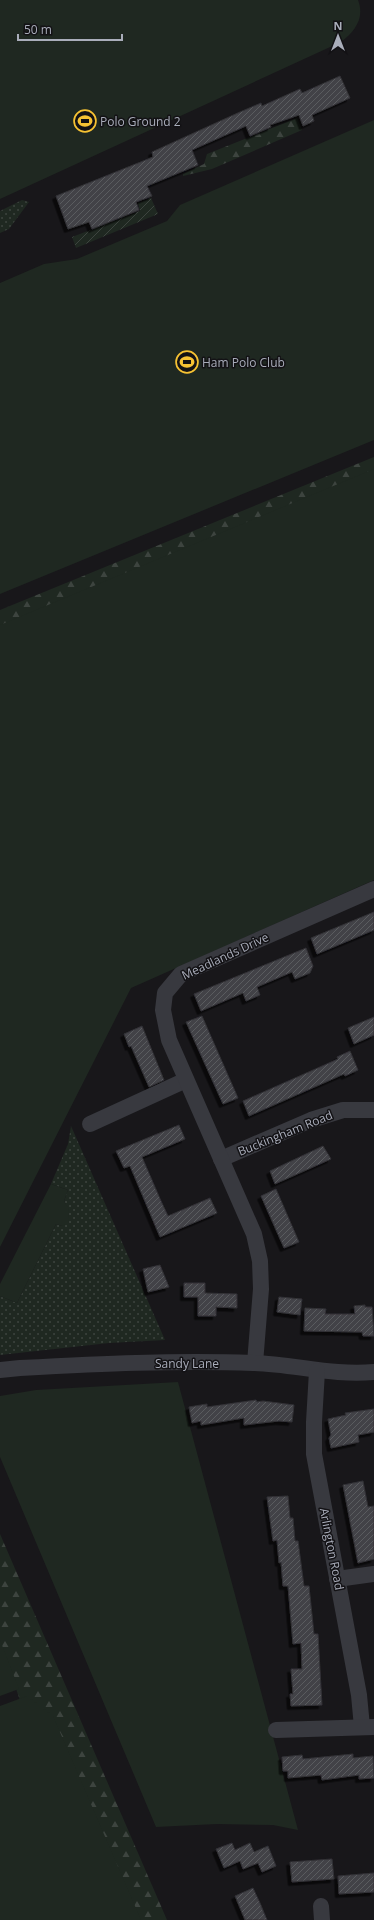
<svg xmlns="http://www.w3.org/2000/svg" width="374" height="1920" font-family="'Open Sans',sans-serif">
<defs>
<pattern id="grass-dots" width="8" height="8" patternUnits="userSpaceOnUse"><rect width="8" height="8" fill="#1f2821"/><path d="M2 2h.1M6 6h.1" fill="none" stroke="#3d443f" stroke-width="1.8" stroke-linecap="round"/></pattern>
<pattern id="forest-firs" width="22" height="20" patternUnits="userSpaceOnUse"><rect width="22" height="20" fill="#1f2821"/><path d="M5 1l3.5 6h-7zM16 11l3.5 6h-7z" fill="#3d443f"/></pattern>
<pattern id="garden-furrows" width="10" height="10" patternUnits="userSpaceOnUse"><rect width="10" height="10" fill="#1f2821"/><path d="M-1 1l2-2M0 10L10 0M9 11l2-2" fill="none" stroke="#3d443f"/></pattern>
<pattern id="building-hatch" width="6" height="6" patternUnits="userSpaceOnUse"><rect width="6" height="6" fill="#424247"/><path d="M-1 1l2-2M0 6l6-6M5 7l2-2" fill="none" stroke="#5a5b5f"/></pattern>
<filter id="shadow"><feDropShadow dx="-3.5" dy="3.5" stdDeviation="0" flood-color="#0009"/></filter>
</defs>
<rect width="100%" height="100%" fill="#18171a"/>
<g fill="url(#grass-dots)">
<polygon points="22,200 29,202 9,229 0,233 0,211"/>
<polygon points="71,1126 165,1340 109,1343 0,1355 0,1296 17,1303 56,1224 62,1226 67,1207 64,1201 68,1190 51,1184 68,1144"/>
</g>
<g fill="url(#forest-firs)">
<polygon points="297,118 302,130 212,169 183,176 183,174 204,164 207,154"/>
<polygon points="374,457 374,481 0,637 0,610"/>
<polygon points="0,1534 167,1920 137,1920 31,1739 18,1694 0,1650"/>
</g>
<g fill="#1f2821">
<path d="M 0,0 L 358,0 C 365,18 355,31 341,42 L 0,199 Z"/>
<polygon points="374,120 374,440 0,594 0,283 44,264 77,259 167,221 180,205"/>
<polygon points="374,469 374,880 131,988 0,1247 0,625"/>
<polygon points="51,1184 68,1190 64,1201 69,1209 68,1223 62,1226 56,1224 17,1303 0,1296 0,1284"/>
<polygon points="178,1382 298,1830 273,1825 217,1824 156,1827 0,1457 0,1396 36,1390"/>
<polygon points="0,1640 19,1689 0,1696"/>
<polygon points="27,1696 53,1716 141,1920 0,1920 0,1706"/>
</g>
<polygon fill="url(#garden-furrows)" points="151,198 158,214 76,248 72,237 140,211 138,203"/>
<g fill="url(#building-hatch)" stroke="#323136" filter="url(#shadow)">
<polygon points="340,76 350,98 312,115 314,121 303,126 299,115 270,125 271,127 250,136 246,126 192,150 198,165 147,186 152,196 136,202 139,210 92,229 89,222 68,229 56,196 153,157 152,152 240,112 261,103 262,106 300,89 302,93"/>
<polygon points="374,912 374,930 317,954 311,938"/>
<polygon points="306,948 313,966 310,973 295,979 292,972 257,987 260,995 246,1001 243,993 201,1011 194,994"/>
<polygon points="202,1016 238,1098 223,1104 186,1022"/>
<polygon points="374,1017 374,1035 354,1044 348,1028"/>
<polygon points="142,1026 164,1080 149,1087 131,1046 129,1047 124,1034"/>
<polygon points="350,1051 358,1070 345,1076 344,1074 249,1116 243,1101 338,1059 337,1057"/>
<polygon points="179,1125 185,1139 142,1157 161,1201 168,1216 210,1198 217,1213 160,1237 130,1166 124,1168 116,1151"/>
<polygon points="323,1146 331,1159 275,1184 270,1171"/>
<polygon points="276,1189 299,1242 284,1248 261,1196"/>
<polygon points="160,1265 169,1287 148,1292 143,1269"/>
<polygon points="184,1283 205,1283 205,1293 237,1294 237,1308 216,1307 216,1316 198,1316 198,1297 184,1297"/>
<polygon points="279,1297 302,1299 300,1315 277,1312"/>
<polygon points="365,1305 365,1307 372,1307 374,1336 363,1336 362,1332 356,1332 304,1331 305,1308 326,1309 325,1314 355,1314 354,1306"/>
<polygon points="256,1400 257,1402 263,1401 294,1405 292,1422 279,1421 244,1425 244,1418 201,1425 201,1421 192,1423 189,1407 207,1404 207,1407"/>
<polygon points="374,1409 374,1432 358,1435 359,1442 331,1448 329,1438 331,1435 328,1419 346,1415 345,1413"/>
<polygon points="363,1481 368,1507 374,1506 374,1559 358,1563 343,1485"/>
<polygon points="288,1496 290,1518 293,1518 295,1541 298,1541 304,1586 309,1586 314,1634 318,1634 322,1705 291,1706 290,1694 293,1694 291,1669 302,1669 301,1643 293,1644 288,1586 283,1586 281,1562 279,1563 277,1540 273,1541 267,1497"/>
<polygon points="353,1754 353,1758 373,1756 374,1778 359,1779 359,1775 322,1780 321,1775 288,1778 288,1771 283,1771 282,1757 302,1755 303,1759"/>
<polygon points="232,1843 235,1850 250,1843 254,1852 268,1846 276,1866 262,1872 258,1863 243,1869 240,1861 224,1868 216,1849"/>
<polygon points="332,1859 334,1879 292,1882 290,1862"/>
<polygon points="374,1873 374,1892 339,1894 338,1876"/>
<polygon points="253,1888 260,1903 267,1920 245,1920 235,1896"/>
</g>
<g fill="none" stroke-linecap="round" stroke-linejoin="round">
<g stroke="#38393f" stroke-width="16">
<polyline points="90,1124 186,1080"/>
<polyline points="221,1159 311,1120 343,1110 374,1110"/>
<polyline points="255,1363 261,1289 260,1261 254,1234 169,1040 163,1010 165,993 181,974 374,889"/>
<path d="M 0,1370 L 20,1368 C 97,1364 175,1360 253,1363 C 294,1364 333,1376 374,1372"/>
<polyline points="317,1371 314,1422 314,1454 359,1695 362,1727"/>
<polyline points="337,1579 374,1574"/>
<polyline points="276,1730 374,1727"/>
<polyline points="321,1906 322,1920"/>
</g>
</g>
<defs>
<g id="stadium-ring" transform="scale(1.15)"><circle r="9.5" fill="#131215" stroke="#f6c233" stroke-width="1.5"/><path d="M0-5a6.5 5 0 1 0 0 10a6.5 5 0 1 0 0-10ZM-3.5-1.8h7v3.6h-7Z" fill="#f6c233"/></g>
</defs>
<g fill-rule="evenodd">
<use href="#stadium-ring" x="85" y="121"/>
<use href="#stadium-ring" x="187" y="362"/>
</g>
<g text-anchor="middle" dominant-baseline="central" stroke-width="3" stroke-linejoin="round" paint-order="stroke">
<g font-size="12" fill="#a9adba" stroke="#131215" text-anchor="start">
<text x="100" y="121">Polo Ground 2</text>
<text x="202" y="362">Ham Polo Club</text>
</g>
<g font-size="12" fill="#a9adba" stroke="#131215">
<text transform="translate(225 956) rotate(-25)">Meadlands Drive</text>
<text transform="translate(285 1133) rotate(-22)">Buckingham Road</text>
<text x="187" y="1363">Sandy Lane</text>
<text transform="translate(332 1549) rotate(79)">Arlington Road</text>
</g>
</g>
<g transform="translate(338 36)" stroke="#131215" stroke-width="3" paint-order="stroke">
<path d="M0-3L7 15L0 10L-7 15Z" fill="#a9adba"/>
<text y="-6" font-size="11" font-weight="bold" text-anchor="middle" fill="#a9adba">N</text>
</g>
<path d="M18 34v6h104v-6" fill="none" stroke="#a9adba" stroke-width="2"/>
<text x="24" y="34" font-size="12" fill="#a9adba" stroke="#131215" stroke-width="3" paint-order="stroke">50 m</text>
</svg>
